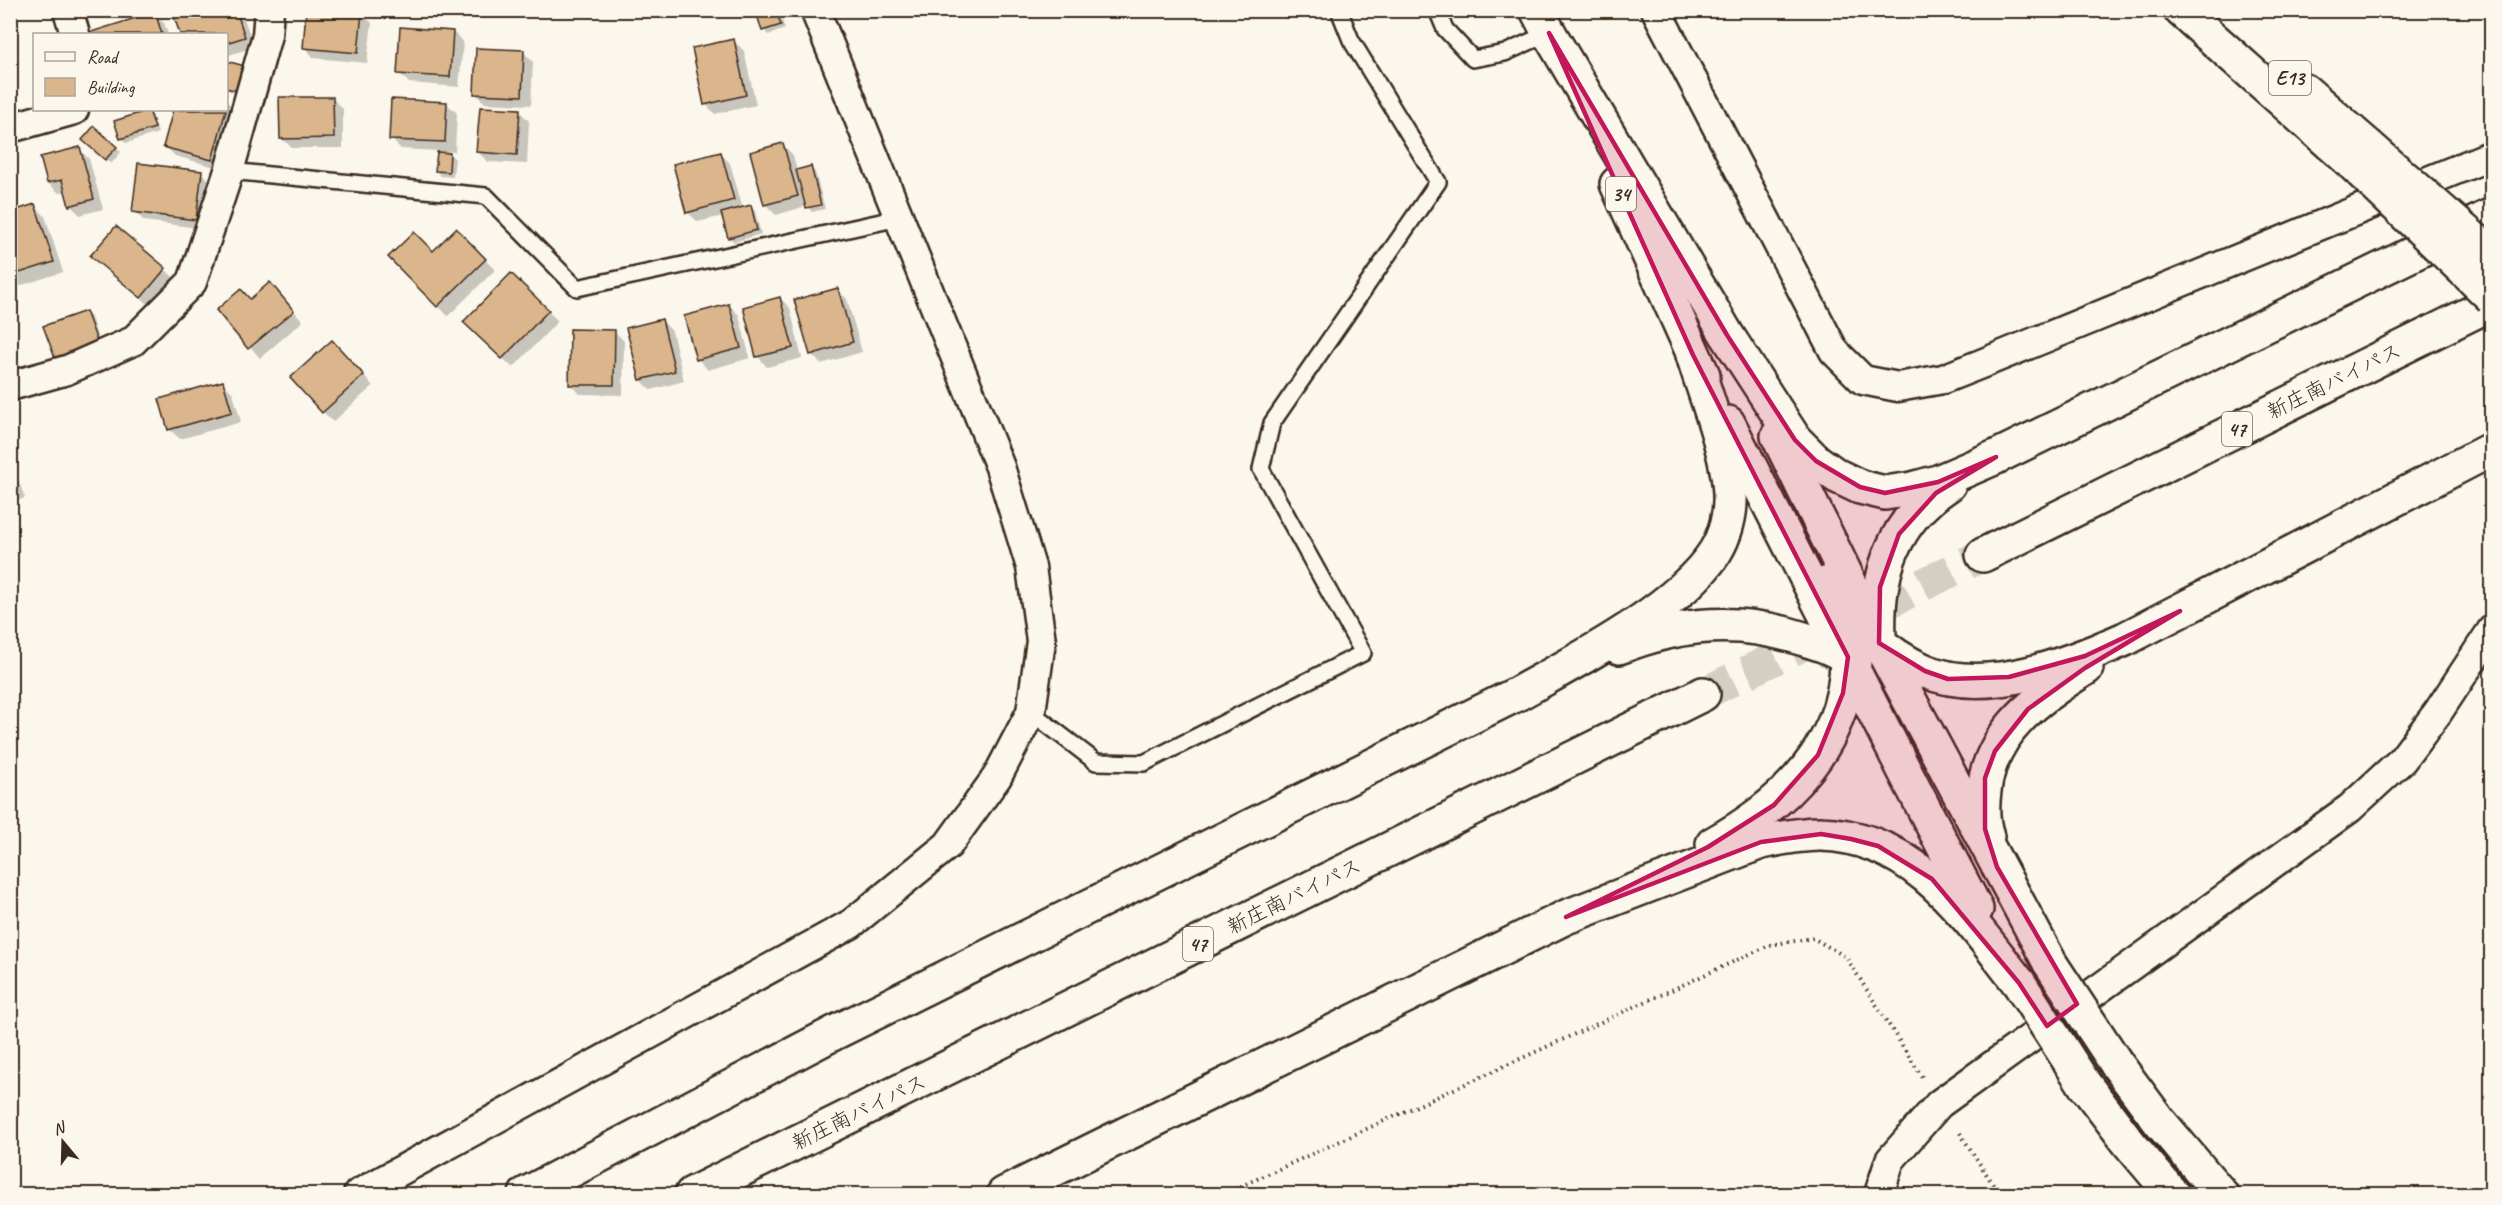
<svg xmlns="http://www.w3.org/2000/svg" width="2502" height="1205" font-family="Caveat,'Klee One',sans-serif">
<rect width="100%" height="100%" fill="#fbf7ec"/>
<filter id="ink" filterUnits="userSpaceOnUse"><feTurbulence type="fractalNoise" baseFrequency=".0167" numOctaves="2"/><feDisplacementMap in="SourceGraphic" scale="12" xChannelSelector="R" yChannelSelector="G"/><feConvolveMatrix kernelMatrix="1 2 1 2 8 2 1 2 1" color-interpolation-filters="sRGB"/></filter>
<g filter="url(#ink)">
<g fill="#0003">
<polygon points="10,10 15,10 19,26 10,28"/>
<polygon points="178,10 241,10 254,47 226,56 226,34 182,34 174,12"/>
<polygon points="308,10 361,13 372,23 367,63 314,58 304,47"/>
<polygon points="775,10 780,15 785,29 768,35 764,30"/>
<polygon points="154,13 164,23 168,34 93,34"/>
<polygon points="453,32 463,42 459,87 409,83 399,73"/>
<polygon points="734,41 744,51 756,105 715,114 705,104"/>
<polygon points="523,51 533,62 531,105 485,103 475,93"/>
<polygon points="226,62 243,95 226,90"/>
<polygon points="332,98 343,109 343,148 292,148 281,138"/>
<polygon points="226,101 238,111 222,169 175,156 165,146 175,110 226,110"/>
<polygon points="446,103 457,113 455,152 447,151 455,159 453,177 441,176 436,171 438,151 401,149 391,139"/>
<polygon points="148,111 153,116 158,133 126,143 121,138"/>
<polygon points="519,111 529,121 527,164 488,162 478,152"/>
<polygon points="95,129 121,152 111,164 89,144"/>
<polygon points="783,145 793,155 797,171 810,168 815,172 825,209 812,212 807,206 776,215 766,205 752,153"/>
<polygon points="79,149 89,159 103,209 80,215 70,205 66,191 59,193 48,183"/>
<polygon points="720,153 730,163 743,209 750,206 755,211 761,234 734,242 729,237 723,216 698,222 687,212"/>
<polygon points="202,173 212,183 206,229 144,221 134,211"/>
<polygon points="35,206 45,216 63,272 10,289 10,214"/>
<polygon points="456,230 495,270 448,316 390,257 433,253"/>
<polygon points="102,266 165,269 175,279 152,307"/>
<polygon points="511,275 558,321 513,368 465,322"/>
<polygon points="270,284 303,321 260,358 218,310 251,300"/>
<polygon points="837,289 847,299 862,352 821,364 811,354"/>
<polygon points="780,298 790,308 802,358 767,367 757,356"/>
<polygon points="729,305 739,315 750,358 708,370 698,359"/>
<polygon points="86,312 91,317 101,348 61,362 56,358"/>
<polygon points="662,321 672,331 684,381 651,390 641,380"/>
<polygon points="614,331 624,341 623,395 580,394 570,384"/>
<polygon points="10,351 17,370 10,372"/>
<polygon points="342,352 373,386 333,422 323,412"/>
<polygon points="223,383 233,393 241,422 180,439 169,429"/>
<polygon points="10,458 25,498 10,503"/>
</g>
<g fill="#dbb58c" stroke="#3b2a1e" stroke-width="1.5">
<polygon points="236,10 245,37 226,43 226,34 180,34 172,11"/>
<polygon points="306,10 362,12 358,53 303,48"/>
<polygon points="770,10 776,10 781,25 762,31 757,15"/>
<polygon points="155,12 162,34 91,34 91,32"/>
<polygon points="400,27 453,31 450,77 397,74"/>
<polygon points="734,39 746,95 704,105 692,48"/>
<polygon points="476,48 524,50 522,96 474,94"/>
<polygon points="226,61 245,66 238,91 226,88"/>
<polygon points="279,97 333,97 334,138 280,139"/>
<polygon points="391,99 447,102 445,142 389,140"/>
<polygon points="480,107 520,109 517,155 476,152"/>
<polygon points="149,110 155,128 120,139 114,121"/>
<polygon points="173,110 226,110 212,160 163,147"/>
<polygon points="94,126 117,147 105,160 82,140"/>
<polygon points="783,143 798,196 764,205 750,152"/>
<polygon points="80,147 94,199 69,206 62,180 47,183 40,157"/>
<polygon points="437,152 450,153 449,172 435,171"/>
<polygon points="721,152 734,200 686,213 673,164"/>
<polygon points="138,163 202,171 196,220 132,212"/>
<polygon points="811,166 821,205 806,208 796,170"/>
<polygon points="35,204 54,262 10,276 10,212"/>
<polygon points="751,205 757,230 728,238 721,213"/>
<polygon points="116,226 166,268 141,298 90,256"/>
<polygon points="456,228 486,259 437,307 388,257 414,232 433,251"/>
<polygon points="511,273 549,310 502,359 463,322"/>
<polygon points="270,282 294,311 248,349 216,310 241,289 250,299"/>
<polygon points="838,288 853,342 810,355 794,300"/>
<polygon points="780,297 793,348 756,357 743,307"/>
<polygon points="729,304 741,348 696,360 684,316"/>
<polygon points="86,311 98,344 55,358 43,326"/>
<polygon points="662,319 675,371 640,380 626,328"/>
<polygon points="570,329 615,330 614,385 569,385"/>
<polygon points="332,340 364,375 322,413 290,378"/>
<polygon points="223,381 232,412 168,430 159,399"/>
<polygon points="10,473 16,488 10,490"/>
</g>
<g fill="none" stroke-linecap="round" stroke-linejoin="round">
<polyline stroke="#d5cec3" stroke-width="33" stroke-dasharray="33 16" stroke-linecap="butt" points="1703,694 1983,555"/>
<g stroke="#3b2a1e" stroke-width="20">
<g id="lane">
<polyline points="1437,10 1445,29 1473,59 1505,53 1549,33"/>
<polyline points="229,171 486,196 577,288 899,218"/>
<polyline points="1031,712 1096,762 1144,763 1363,653 1261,469 1272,423 1438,182 1351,40 1339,10"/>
</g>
</g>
<g stroke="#3b2a1e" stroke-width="33">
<g id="street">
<polyline points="68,10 75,34"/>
<polyline points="1656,10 1834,351 1863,380 1898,387 1943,379 1981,364 2492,155"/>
<polyline points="10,128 74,110"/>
<polyline points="10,386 67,370 133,341 192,282 229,171 267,35 269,10"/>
<polyline points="358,1194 851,924 948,845 997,777 1031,712 1041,641 1031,567 1000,467 815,10"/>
<polyline points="1879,1194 1890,1160 1939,1104 2350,808 2402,760 2438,712 2492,630"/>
</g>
</g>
<g stroke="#3b2a1e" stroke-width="38">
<polyline id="primary" points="1537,10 1549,33"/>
</g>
<g stroke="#3b2a1e" stroke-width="38">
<g id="highway">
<polyline points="2181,10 2350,161"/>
<polyline points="1549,33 1727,335 1795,440 1816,461 1837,476 1860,487 1885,493 1912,489 1938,482 1996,457 2492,215"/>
<polyline points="2305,91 2367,145"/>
<polyline points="1617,184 1703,375"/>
<polyline points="1728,423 1905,772 1976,909"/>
<polyline points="1778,436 1879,643 2050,963"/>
<polyline points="1983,555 2492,303"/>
<path d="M 1825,584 C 1852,619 1883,654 1925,671 C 1987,697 2068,664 2125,639 L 2492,449"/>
<path d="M 1879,636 C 1876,572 1894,520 1949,484"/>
<path d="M 1619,647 C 1683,622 1739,618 1804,639 C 1821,644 1840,650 1854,663"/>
<path d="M 1987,836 C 1982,822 1982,806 1984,791 C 1990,731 2039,697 2086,668"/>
<path d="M 1713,844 C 1785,804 1849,744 1847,654"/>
<polyline points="2116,1063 2159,1121 2221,1194"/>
<polyline points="2085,1085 2129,1143 2172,1194"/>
<path d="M 526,1194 L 834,1033 L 1517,694 C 1576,661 1678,609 1715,552 C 1725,536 1731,514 1730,495 C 1729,456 1705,394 1693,355"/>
<polyline points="692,1194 1703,694"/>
<path d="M 1004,1194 L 1566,917 L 1761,842 C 1780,838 1800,834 1820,834 C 1915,836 1967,917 2019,983"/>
</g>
</g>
<g stroke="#3b2a1e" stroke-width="4" stroke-dasharray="1.5 4.5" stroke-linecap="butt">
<polyline points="1960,1133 1999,1194"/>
<polyline points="1224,1194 1770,945 1813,938 1846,957 1922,1077"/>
</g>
<use href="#lane" stroke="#fbf7ec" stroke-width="15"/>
<use href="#street" stroke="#fbf7ec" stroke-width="28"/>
<use href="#primary" stroke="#fbf7ec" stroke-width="33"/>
<use href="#highway" stroke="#fbf7ec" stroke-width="33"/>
<g stroke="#3b2a1e" stroke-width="38" stroke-linecap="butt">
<g id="highway-bridge">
<polyline points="2367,145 2492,255"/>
<polyline points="2350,161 2492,297"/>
<polyline points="2050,963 2116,1063"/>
<polyline points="2019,983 2085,1085"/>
</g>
</g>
<use href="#highway-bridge" stroke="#fbf7ec" stroke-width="33"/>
</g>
</g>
<path fill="#c2185b" fill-opacity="0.2" stroke="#c2185b" stroke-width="4.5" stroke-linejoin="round" d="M 1549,33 L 1727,335 L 1795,440 L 1816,461 L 1860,487 L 1885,493 L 1938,482 L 1996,457 L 1936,493 L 1899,534 L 1880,587 L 1879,643 L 1925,671 L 1948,679 L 2009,677 L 2085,656 L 2180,611 L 2085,668 L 2028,709 L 1995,751 L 1985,778 L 1985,829 L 1997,867 L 2077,1004 L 2047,1026 L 2019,983 L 1932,879 L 1878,846 L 1851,839 L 1821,834 L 1761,842 L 1566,917 L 1708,847 L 1774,805 L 1818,755 L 1843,693 L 1848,657 L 1693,355 Z"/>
<g text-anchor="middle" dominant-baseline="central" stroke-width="6" stroke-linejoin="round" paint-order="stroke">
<g fill="#fbf7ec" stroke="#75685c" stroke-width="1.5">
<rect x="2269" y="61" width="42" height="34" rx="4.5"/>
<rect x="1606" y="177" width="30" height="34" rx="4.5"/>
<rect x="2222" y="412" width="30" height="34" rx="4.5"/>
<rect x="1183" y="927" width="30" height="34" rx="4.5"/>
</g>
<g font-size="20" font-weight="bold" fill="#3b2a1e">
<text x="2290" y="78">E13</text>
<text x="1621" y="194">34</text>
<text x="2237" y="429">47</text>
<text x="1198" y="944">47</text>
</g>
<g font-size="21" fill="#3b2a1e" stroke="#fbf7ec">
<text transform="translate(2334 381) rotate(-26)">新庄南バイパス</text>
<text transform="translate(1294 896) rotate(-26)">新庄南バイパス</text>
<text transform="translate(859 1112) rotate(-26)">新庄南バイパス</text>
</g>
</g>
<rect width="2502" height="1205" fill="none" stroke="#fbf7ec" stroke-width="36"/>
<rect x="18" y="18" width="2466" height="1169" fill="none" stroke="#3b2a1e" stroke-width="2" filter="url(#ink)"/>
<rect x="33" y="33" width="195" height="78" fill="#fbf7ec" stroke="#aea59a" stroke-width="1.5"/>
<rect x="45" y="52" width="30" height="9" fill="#fbf7ec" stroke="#aea59a" stroke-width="1.5"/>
<text x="87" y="63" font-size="18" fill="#3b2a1e">Road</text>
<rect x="45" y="78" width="30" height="18" fill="#dbb58c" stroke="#aea59a" stroke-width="1.5"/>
<text x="87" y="93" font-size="18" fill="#3b2a1e">Building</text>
<g transform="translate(63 1142) rotate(341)" stroke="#fbf7ec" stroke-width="4.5" paint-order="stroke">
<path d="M0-4.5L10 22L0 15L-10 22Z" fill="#3b2a1e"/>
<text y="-9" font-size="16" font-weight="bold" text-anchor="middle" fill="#3b2a1e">N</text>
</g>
</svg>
